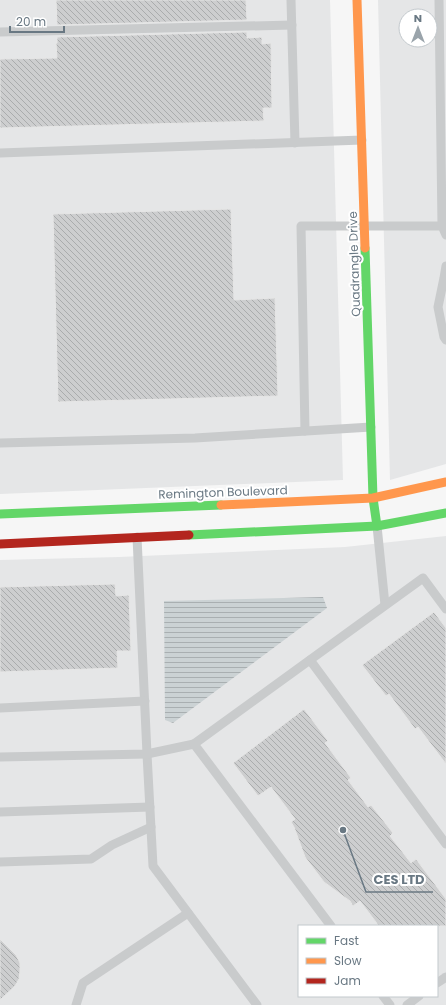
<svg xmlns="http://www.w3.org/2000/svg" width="446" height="1005" font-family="Poppins,sans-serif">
<defs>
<pattern id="water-rules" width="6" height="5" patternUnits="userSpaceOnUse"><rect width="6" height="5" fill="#cbd2d4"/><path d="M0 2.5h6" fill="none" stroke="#a9afb1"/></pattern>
<pattern id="building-back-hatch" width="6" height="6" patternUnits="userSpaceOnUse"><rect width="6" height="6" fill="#cdcecf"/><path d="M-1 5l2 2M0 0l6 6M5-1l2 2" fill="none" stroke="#aaacad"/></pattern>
</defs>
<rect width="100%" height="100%" fill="#f6f6f6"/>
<g fill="#e5e6e7" fill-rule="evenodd">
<polygon points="0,0 330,0 343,480 0,494"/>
<path d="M 378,0 L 446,0 L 446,464 L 390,480 ZM 406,16 L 430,16 L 430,40 L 406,40 Z"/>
<path d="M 446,536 L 446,1005 L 0,1005 L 0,560 L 119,557 L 345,547 ZM 299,926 L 437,926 L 437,996 L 299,996 Z"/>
</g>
<polygon fill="url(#water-rules)" points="323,597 327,608 173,723 165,720 164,601"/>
<g fill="url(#building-back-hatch)" stroke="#e6e6e6">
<polygon points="56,0 246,0 247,20 57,25"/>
<polygon points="247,32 247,38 262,37 262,44 271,43 272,108 263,108 264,121 0,128 0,59 57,58 56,43 57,43 57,37"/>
<polygon points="231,209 234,300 275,298 278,396 58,402 53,214"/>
<polygon points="115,584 116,596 129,595 131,651 117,651 118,668 0,672 0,587"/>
<polygon points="434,612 446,628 446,764 418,727 415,729 389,694 386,696 362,665"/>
<polygon points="304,709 328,741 325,743 351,778 348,780 368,807 371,805 393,833 390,836 411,863 416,859 446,899 446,926 379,926 360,901 353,906 350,901 324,882 305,857 294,827 291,822 295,819 271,787 258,796 233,763"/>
<polygon points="0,939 16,955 20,963 20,971 19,979 15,986 0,1000"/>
</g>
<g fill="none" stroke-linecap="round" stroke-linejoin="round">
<g stroke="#c9cbcc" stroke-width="9">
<polyline points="291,0 295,143"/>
<polyline points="439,0 442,226 446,225"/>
<polyline points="0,32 292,25"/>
<polyline points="0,153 362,140"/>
<polyline points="446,266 444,278 438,307 444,337 446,340"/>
<polyline points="305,431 301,226 442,226 446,235"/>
<polyline points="0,443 195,438 371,427"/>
<polyline points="377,526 385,605"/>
<polyline points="137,537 147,754 153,866 257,1005"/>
<polyline points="310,660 446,844"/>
<polyline points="0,708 145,701"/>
<polyline points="0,757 147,754 194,744"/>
<polyline points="0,812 150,807"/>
<polyline points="0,862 91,859 112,845 151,827"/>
<polyline points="331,926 194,744 423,578 446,609"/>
<polyline points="437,983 446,977"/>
<polyline points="383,996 390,1005"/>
<polyline points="76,1005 83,983 188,913"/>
<polyline points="407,1005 419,996"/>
</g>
<g stroke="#63d668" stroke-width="9">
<polyline points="365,248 373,498 377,526"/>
<polyline points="0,514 221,505"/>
<polyline points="189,535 377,526 446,513"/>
</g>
<g stroke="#ff974d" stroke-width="9">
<polyline points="357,0 365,248"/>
<polyline points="221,505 373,498 446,482"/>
</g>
<polyline stroke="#b3261e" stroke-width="9" points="0,544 189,535"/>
</g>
<g text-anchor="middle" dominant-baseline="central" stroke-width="4" stroke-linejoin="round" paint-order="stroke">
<g font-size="12" fill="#697883" stroke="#fff">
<text transform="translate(354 264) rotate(-92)">Quadrangle Drive</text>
<text transform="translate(223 492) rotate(-2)">Remington Boulevard</text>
</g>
</g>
<path fill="none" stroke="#697883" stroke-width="1.5" d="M343 830L366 892H433"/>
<circle fill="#697883" stroke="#fff" stroke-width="1.5" cx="343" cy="830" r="4"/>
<g font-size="13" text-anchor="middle" font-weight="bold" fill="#697883" stroke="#fff" stroke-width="4" stroke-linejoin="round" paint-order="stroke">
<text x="399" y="884">CES LTD</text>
</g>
<rect x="298" y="925" width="140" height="72" fill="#ffffff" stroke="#c3c9cd"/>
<rect x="306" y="938" width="20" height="6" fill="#63d668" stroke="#c3c9cd"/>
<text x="334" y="945" font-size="12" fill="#697883">Fast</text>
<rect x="306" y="958" width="20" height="6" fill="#ff974d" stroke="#c3c9cd"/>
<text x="334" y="965" font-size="12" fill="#697883">Slow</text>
<rect x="306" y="978" width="20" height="6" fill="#b3261e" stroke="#c3c9cd"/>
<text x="334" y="985" font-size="12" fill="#697883">Jam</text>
<g transform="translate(418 28)"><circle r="19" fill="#ffffff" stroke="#c3c9cd"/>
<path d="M0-3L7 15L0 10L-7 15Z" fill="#9aa4ab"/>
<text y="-6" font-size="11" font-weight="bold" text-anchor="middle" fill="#697883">N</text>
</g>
<path d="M10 26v6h54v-6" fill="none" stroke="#697883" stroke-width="2"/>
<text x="16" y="26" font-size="12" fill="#697883" stroke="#ffffff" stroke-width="3" paint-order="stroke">20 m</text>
</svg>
